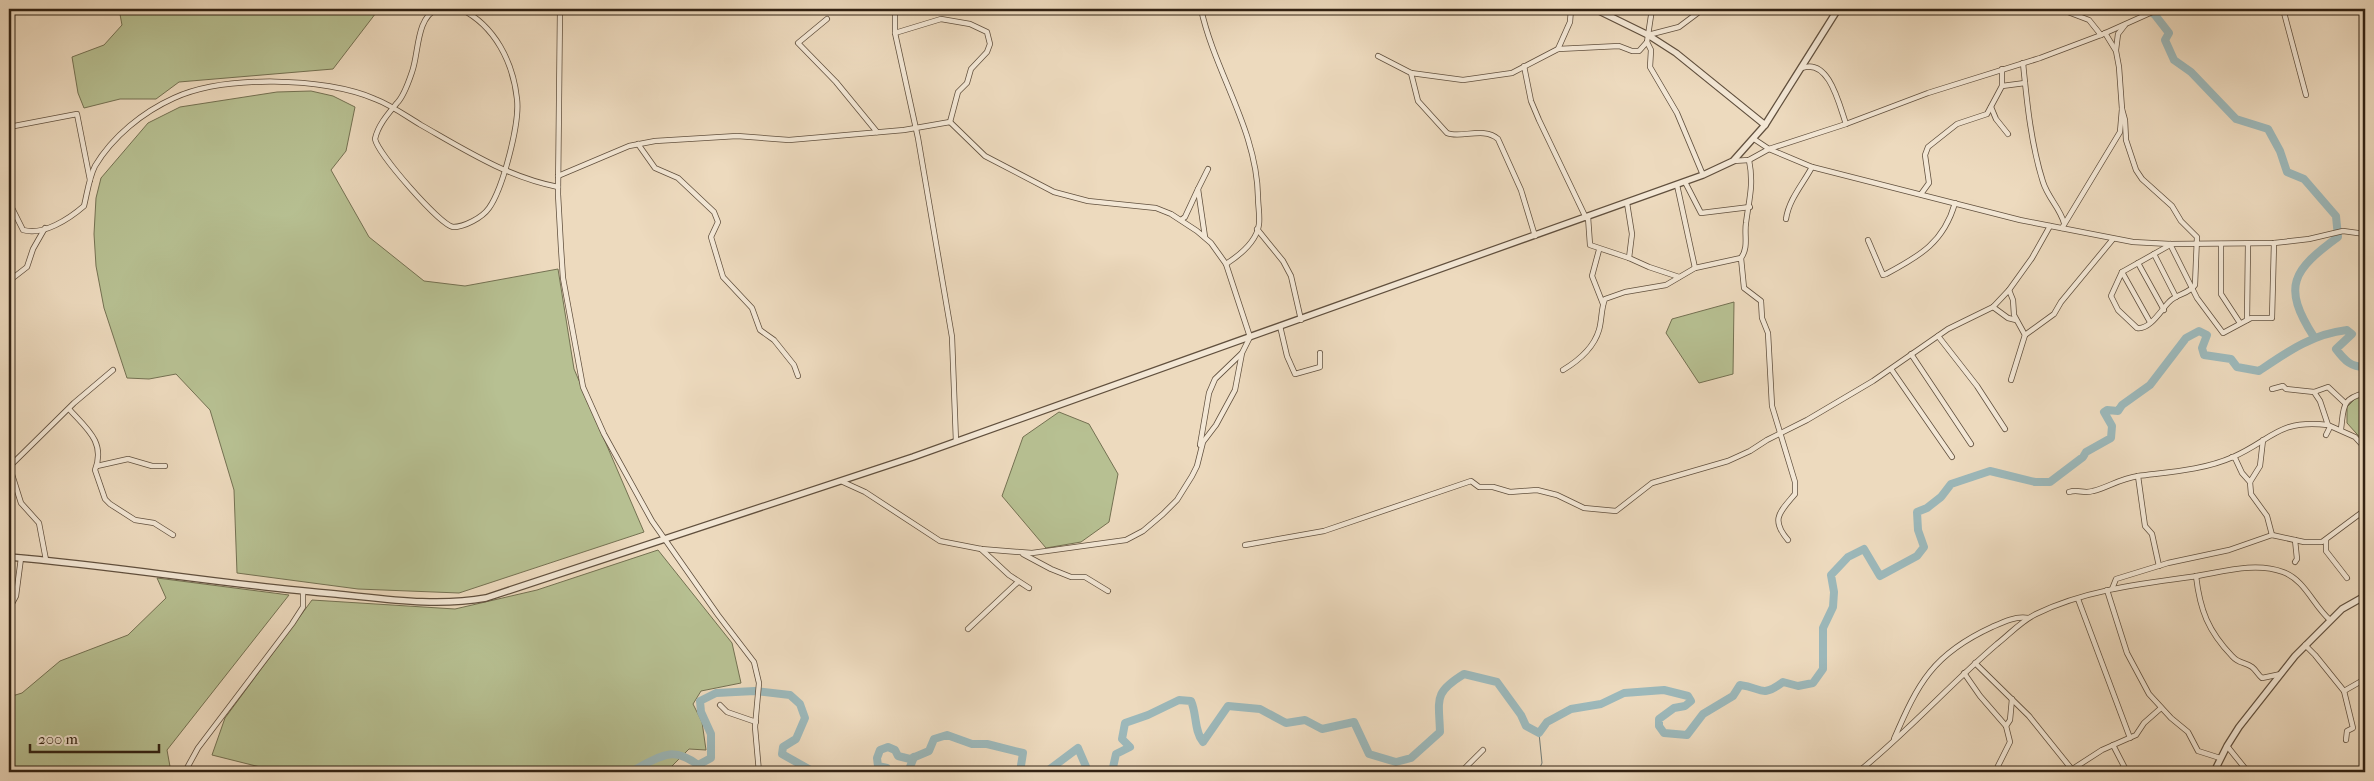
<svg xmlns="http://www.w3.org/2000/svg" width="2374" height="781" font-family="'IM FELL French Canon',serif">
<rect width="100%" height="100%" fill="#eddabe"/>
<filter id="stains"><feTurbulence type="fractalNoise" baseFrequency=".004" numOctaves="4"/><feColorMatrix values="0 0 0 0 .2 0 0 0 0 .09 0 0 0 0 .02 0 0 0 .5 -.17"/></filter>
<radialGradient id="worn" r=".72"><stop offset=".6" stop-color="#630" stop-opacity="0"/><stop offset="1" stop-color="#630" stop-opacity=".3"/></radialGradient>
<g fill="#b7c092" stroke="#747152">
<polygon points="119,9 379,9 333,69 179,82 156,99 120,99 84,108 78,93 72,57 104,45 122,25"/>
<polygon points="311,91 333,96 355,107 346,151 331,170 369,237 424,281 465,286 558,269 574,369 644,532 459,593 358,589 237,573 234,490 210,410 176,374 149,379 127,378 104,308 96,266 94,234 96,198 101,178 148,123 180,107 277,92"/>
<polygon points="1734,302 1733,374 1699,383 1666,333 1672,319"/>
<polygon points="2360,394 2365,394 2365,443 2347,423 2347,407"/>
<polygon points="1059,412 1089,424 1118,474 1109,522 1081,542 1046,548 1002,496 1023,437"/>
<polygon points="658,550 732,643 741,683 701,691 693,704 702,722 706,750 689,749 666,772 280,772 212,755 225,718 312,600 455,609 537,590"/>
<polygon points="157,578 289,595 167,750 171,772 9,772 9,697 22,693 60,661 128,635 166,598"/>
</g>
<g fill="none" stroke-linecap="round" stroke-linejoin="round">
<polyline stroke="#727c77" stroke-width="1" points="1538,772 1542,763 1539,733"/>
<g stroke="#9cb8ba" stroke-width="8">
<path d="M 2146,9 L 2155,15 L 2169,33 L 2165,40 L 2174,60 L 2191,72 L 2236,119 L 2268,129 L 2280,151 L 2287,172 L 2304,179 L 2336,216 L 2338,237 C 2293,270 2281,286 2314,337"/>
<path d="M 630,772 C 659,758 670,744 698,765 L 711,758 L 711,734 L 701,712 L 700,701 L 716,693 L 755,691 L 790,695 L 800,704 L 805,718 L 796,739 L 783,747 L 782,754 L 814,772"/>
<polyline points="889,772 887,768 878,766 877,758 880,750 888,747 895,750 898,756 910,759 929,751 934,739 947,735 972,744 987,744 1023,753 1020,772"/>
<polyline points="908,772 914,757"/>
<polyline points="1046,772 1078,748 1087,769 1082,772"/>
<path d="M 1112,772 L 1116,754 L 1130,747 L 1122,739 L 1125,723 L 1148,715 L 1179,700 L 1191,701 C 1197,714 1194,731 1203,742 L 1228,706 L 1260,709 L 1286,723 L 1305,720 L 1322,729 L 1354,722 L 1369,754 L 1396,762 L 1411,758 L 1440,732 C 1439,699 1433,693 1464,674 L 1497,682 L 1521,715 L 1526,726 L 1539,733 L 1547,722 L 1571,709 L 1601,704 L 1624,693 L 1664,690 L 1688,696 L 1691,701 L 1685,706 L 1674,708 L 1659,719 L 1659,726 L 1664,733 L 1687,735 L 1703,714 L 1733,696 L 1740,685 C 1762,687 1760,699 1783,682 L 1798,686 L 1813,683 L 1823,669 L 1823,628 L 1833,607 L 1834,592 L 1831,575 L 1848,557 L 1864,549 L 1880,576 L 1917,556 L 1924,547 L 1918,530 L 1917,512 L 1927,508 L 1941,497 L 1951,484 L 1990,471 L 2035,482 L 2050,482 L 2083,457 L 2086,452 L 2111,438 L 2112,426 L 2104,412 L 2107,410 L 2118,411 L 2122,405 L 2150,385 L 2186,338 L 2199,331 L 2207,335 L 2202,348 L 2204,355 L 2231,359 L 2237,367 L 2259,371 C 2287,352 2312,334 2347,330 L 2352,334 L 2336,349 C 2345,361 2351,367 2365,367"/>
</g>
<g stroke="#61503e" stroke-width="6">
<g id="minor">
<path d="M 437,9 C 416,18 419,53 412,72 C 409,81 404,96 397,103 C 388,114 378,125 375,139 C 378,154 439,224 453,227 C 464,227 482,218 489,208 C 503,188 520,123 517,99 C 513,62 495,26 461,9"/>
<polyline points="560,9 558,194 561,248 563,278 583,387 604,434 652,521 718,615 754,662 759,683 755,727 759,772"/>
<polyline points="895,9 895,33 918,138 952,337 956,442"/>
<path d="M 1201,9 C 1215,73 1257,130 1258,197 C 1258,206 1260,215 1259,224 C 1257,242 1240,255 1226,264"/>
<polyline points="2060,9 2089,20 2101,35"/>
<polyline points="2283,9 2306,95"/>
<polyline points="827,19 798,43 836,82 877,132"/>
<polyline points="895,33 941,19 970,24 987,32 990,44 987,52 971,69 967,83 958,92 950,122"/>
<polyline points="1648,35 1679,27 1703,9"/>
<polyline points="1647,42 1651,50 1650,67 1677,113 1703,175"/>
<polyline points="1558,49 1619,46 1632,51 1639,51 1647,42 1652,9"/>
<polyline points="2116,50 2118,34 2125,25"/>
<path d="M 1378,56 L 1411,73 L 1418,101 L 1447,133 C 1460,139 1484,126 1498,139 L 1521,190 L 1535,236"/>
<path d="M 2023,63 C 2027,103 2031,144 2043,182 C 2048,198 2060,208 2064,223"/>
<polyline points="1524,66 1531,101 1539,120 1586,218"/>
<path d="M 1802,68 C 1829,58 1839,104 1846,124"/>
<polyline points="1411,73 1463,80 1512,73 1558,49 1570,22 1571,9"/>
<polyline points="2002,86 2025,83"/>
<polyline points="1991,107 1996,119 2008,134"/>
<path d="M 2122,109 L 2125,120 L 2126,140 L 2136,170 L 2142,179 L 2172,206 L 2181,221 L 2197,237 L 2195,285 C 2189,294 2176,294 2169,302 C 2161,310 2150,330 2137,328 L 2118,310 L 2111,296 L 2122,272 L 2170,245"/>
<polyline points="9,127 77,114 90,180"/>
<polyline points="1754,139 1769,149 1812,167 2020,220 2133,242 2170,244 2274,243 2309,239 2343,231 2365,234"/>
<polyline points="638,144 655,168 678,178 714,212 718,222 711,237 723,277 752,308 760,330 774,340 794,365 798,376"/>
<polyline points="1733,161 1749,160 1769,149 1846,124 1928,93 2040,58 2101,35 2159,9"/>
<polyline points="558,176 629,146 655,141 737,136 789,140 904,130 950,122 985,156 1054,192 1088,201 1156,208 1171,214 1197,231 1211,243 1226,264 1250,337 1242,353 1235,390 1216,425 1203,442 1197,466 1192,476 1177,500 1163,514 1143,531 1126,540 1032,553 981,549 940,541 865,492 843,482"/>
<polyline points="1685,182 1701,213 1750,207"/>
<polyline points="1677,185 1695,268"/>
<polyline points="1921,194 1929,183 1925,155 1928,147 1957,124 1987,114 2002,86 2002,69"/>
<path d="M 9,202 L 23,230 C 43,236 69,219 84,206 C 87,194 89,178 95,166 C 113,136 143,112 174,98 C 225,75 324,77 375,99 C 391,105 406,116 421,125 C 465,150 507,177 558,187"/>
<polyline points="1627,203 1632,234 1629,258 1649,267 1679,277"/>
<polyline points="1588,217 1590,245 1629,258"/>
<path d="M 1786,219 C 1789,199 1803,184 1812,167"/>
<polyline points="1181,220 1185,217 1198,189"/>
<polyline points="2062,228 2120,132 2122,109 2119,67 2116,51 2105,33"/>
<polyline points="1257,229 1283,261 1291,276 1301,320"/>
<polyline points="1205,237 1198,189 1208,169"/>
<path d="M 1868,240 L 1883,275 L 1886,274 C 1920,256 1944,242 1955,203"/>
<polyline points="2170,244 2197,298 2223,333 2251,318 2272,318 2274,243"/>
<polyline points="2221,244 2221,294 2240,323"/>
<polyline points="1599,250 1592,276 1603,304"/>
<polyline points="2154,254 2176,297"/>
<path d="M 1741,258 C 1749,247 1744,235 1746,223 C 1749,199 1754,185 1749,160"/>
<polyline points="2138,263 2164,310"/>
<polyline points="2122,272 2150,322"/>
<polyline points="9,281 27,267 33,249 45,228"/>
<polyline points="2009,290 2013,300 2014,315 2025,335 2011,380"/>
<polyline points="1993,307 2008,318 2016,320"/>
<polyline points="2247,320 2248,244"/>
<polyline points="1280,326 1287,356 1295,374 1320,367 1320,353"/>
<polyline points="2025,335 2054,314 2061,302 2113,239"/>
<polyline points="1938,336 1977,386 2005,429"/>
<polyline points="1911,354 1971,444"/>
<polyline points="1891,369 1952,457"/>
<path d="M 1563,370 C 1578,361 1594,347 1599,330 C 1602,320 1601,308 1605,299 L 1625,292 L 1666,285 L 1695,268 L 1741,258 L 1744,288 L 1761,301 L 1762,318 L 1768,333 L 1772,406 L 1795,482 L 1795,494 C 1780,512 1770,519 1788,540"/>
<polyline points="2272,389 2283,386 2286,389 2314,392 2320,401 2328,425 2355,437 2365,448"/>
<polyline points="2314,392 2328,387 2345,403"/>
<path d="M 69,409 C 86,428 106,442 95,470 L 105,499 L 110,504 L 135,520 L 154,523 L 173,535"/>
<path d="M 2341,429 C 2344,407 2341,399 2365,393"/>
<polyline points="2326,435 2330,427"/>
<polyline points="1200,445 1209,393 1215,379 1241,354"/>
<polyline points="2232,457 2235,458 2242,473 2250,482 2260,466 2263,440"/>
<polyline points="9,465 21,503 39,523 46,560"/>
<polyline points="97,466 128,459 152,466 165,466"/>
<polyline points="9,467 74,403 113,370"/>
<polyline points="2250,482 2251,494 2267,516 2272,535"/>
<path d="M 2069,492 C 2078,489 2084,494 2093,491 C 2109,487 2119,479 2138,476"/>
<polyline points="2326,540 2326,551 2347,578"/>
<polyline points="1245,545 1324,531 1471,481 1479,487 1493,487 1510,492 1537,490 1557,495 1584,508 1616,511 1652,483 1728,461 1750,451 1767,440 1807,420 1873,381 1948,329 1993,307 2009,290 2032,258 2050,226"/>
<polyline points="981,549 1009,575 1029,588"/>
<polyline points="1023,554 1051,569 1071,577 1085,577 1108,591"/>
<polyline points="2295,562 2297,559 2295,540"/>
<path d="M 2159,566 L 2152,534 L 2145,526 L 2138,476 C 2169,472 2204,470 2233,457 C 2272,440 2278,419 2328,425"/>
<path d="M 2196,576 C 2200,610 2208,631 2232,656 C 2239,664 2245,662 2252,667 C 2256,670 2258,675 2262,678 L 2281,674"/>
<polyline points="2112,589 2116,579 2168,563 2229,550 2272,535 2304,542 2322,542 2365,510"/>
<polyline points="2107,590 2127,653 2149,694 2171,718 2188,732 2198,751 2220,758"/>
<polyline points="2078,599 2130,738"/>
<polyline points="9,609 16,596 21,558"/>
<polyline points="968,629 1018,582"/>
<polyline points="2305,645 2315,655 2344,691 2353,728 2347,731 2346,740"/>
<polyline points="1975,663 2029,716 2070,767 2071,772"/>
<polyline points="1964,673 1980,696 2006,726"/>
<polyline points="2344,691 2365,679"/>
<polyline points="720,705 727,712 756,722"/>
<path d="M 1894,739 C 1918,683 1933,654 1992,627 C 2003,622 2015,616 2028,618"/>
<polyline points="2113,745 2127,772"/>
<polyline points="2227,746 2248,772"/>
<polyline points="2071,770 2102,750 2136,735 2144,723 2161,708"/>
<polyline points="187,772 187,768 198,748 292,624 303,607 303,591"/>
<polyline points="1461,772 1483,750"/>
<path d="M 1858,772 C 1907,733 1949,685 1997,644 C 2010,634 2021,621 2036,614 C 2083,591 2138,584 2190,577 C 2219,573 2254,561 2283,572 C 2305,580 2313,605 2330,620"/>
<polyline points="1995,772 2010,742 2006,726 2010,720 2012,699"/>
</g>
</g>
<g stroke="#61503e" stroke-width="8">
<g id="tertiary">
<polyline points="1595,9 1648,35 1676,53 1765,125"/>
<path d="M 9,557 C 118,566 226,585 336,594 C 386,599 436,607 486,598 L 913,457 L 1703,175 L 1733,161 L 1765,125 L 1838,9"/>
<polyline points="2214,772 2227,746 2239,727 2295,656 2342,609 2365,596"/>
</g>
</g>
<use href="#minor" stroke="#f3e7d5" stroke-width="4.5"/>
<use href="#tertiary" stroke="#f3e7d5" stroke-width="5.5"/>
</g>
<rect width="2374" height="781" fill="none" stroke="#eddabe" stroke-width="30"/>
<rect x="10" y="10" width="2354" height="761" fill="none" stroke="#322213" stroke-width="2.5"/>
<rect x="15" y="15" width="2344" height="751" fill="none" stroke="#322213"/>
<path d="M30 744v8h129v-8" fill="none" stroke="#322213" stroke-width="2.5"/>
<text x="38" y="744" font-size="15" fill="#322213" stroke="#f3e7d5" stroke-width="4" paint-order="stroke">200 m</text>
<rect width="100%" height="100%" filter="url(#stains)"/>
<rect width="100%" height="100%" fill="url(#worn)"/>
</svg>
